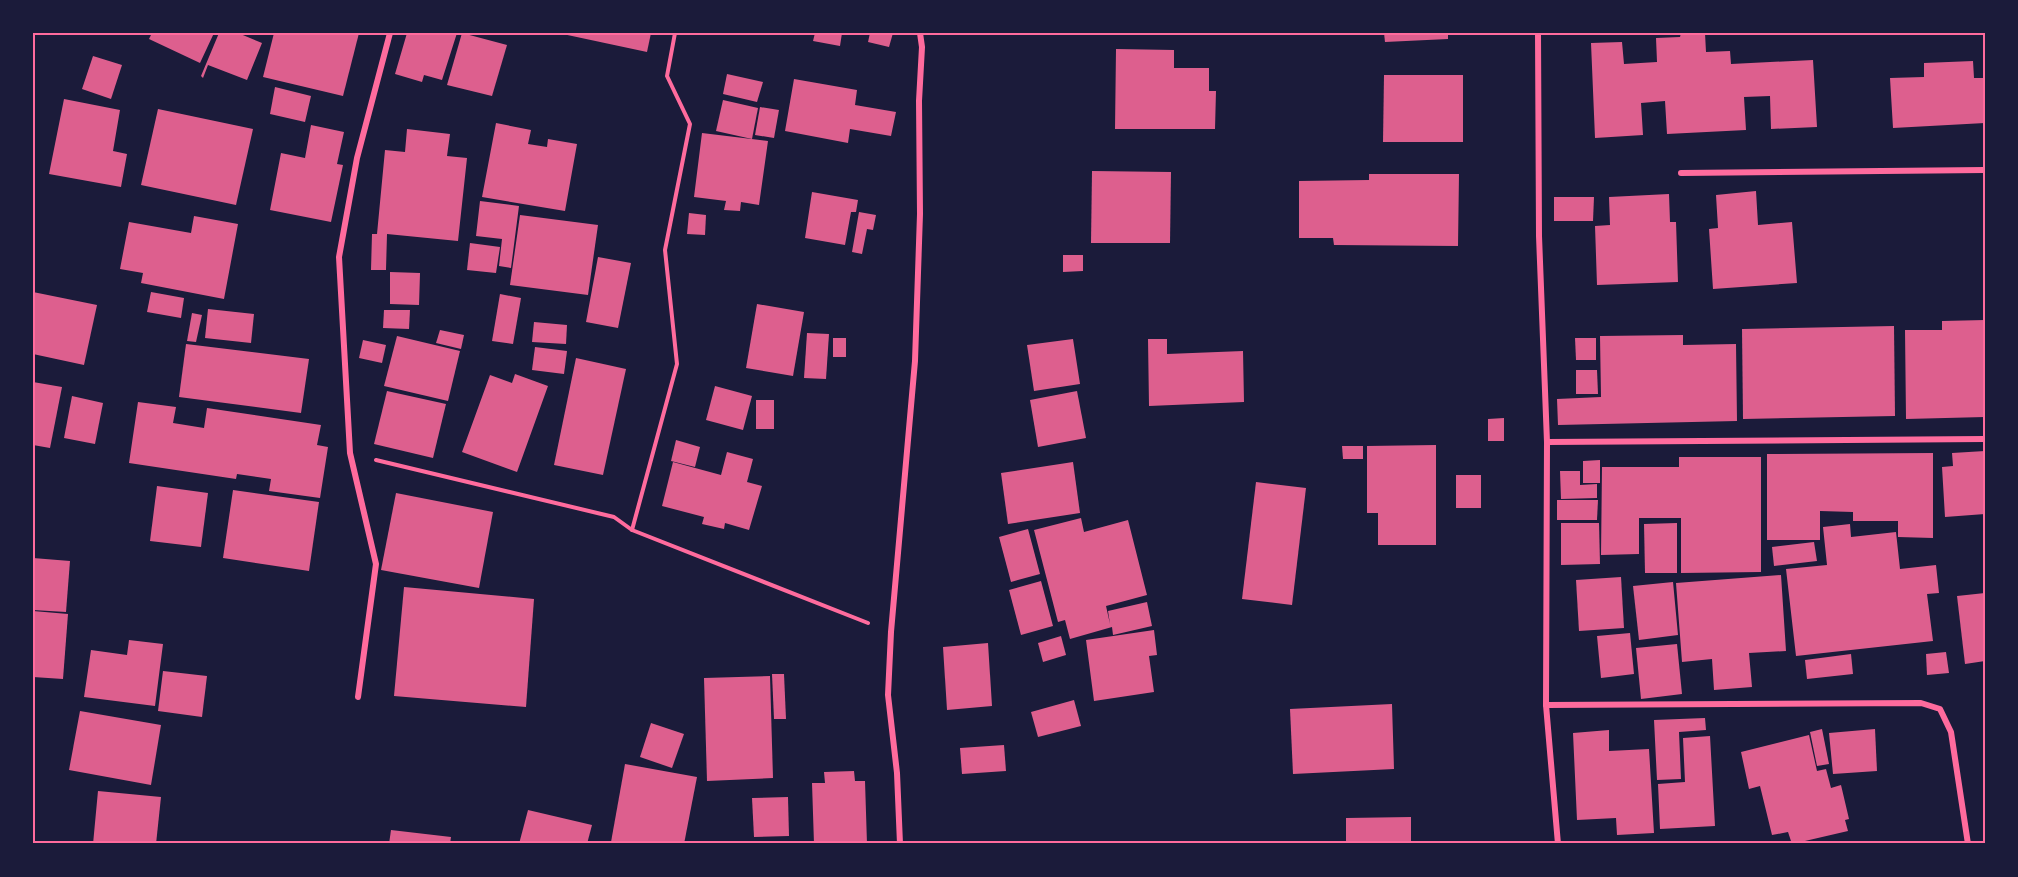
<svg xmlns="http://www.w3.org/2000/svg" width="2018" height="877" font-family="'Noto Serif',serif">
<rect width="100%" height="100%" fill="#1b1b3a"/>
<g fill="#dd5f8e">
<polygon points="152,33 214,33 200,63 149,39"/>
<polygon points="219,33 238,33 262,43 247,80 208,65 203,78 201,76"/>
<polygon points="274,33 359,33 343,96 263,77"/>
<polygon points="407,33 457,33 442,80 424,75 422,82 395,74"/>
<polygon points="462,33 507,45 492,96 447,85"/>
<polygon points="558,33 651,33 647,52"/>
<polygon points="815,33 842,33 840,46 813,41"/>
<polygon points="870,33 893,33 889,47 868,42"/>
<polygon points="1384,33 1448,33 1448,39 1385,42"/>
<polygon points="1681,33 1705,33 1706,52 1730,51 1731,64 1813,60 1817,127 1771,129 1770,96 1744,97 1746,130 1667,134 1665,101 1641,103 1643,135 1595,138 1591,43 1622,42 1624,64 1657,62 1656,38 1680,37"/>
<polygon points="1116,49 1174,50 1174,68 1209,68 1209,91 1216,91 1215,129 1115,129"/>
<polygon points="93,56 122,65 111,99 82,89"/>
<polygon points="1973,61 1974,78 1985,78 1985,123 1893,128 1890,78 1924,77 1924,63"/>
<polygon points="727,74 763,82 757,102 723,94"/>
<polygon points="1384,75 1463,75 1463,142 1383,142"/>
<polygon points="794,79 857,90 855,105 896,112 891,136 850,129 848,143 785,131"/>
<polygon points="275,87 311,96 305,122 270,114"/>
<polygon points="64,99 120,110 113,151 127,154 121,187 49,174"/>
<polygon points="723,100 758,108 752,139 716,131"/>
<polygon points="760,107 779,110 774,138 755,135"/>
<polygon points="158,109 253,129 236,205 141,185"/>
<polygon points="496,123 531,130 528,144 547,147 548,139 577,144 565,211 482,197"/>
<polygon points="311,125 344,132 337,164 343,165 331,222 270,210 281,153 305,158"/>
<polygon points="407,129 450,134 447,156 467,158 458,241 387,234 386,270 371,270 372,234 377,234 385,150 405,152"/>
<polygon points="702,133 768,141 759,205 741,202 740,211 724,210 726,201 694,197"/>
<polygon points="1092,171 1171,172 1170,243 1091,243"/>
<polygon points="1369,174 1459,174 1458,246 1334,245 1333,238 1299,238 1299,181 1369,180"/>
<polygon points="1756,191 1758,225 1792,222 1797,283 1713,289 1709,229 1718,228 1716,195"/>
<polygon points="812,192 858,200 856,212 851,212 845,245 805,238"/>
<polygon points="1669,194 1670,222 1676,222 1678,282 1597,285 1595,226 1610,225 1609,197"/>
<polygon points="1554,197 1594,197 1593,221 1554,221"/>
<polygon points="480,201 519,206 511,268 499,266 502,239 476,236"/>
<polygon points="859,212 876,215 873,230 867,229 862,254 852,252"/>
<polygon points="689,213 706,215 705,235 687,234"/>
<polygon points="520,215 598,225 588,295 510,285"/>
<polygon points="194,216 238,224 224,299 141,283 143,273 120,269 129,222 191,233"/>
<polygon points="470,243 500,247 496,273 467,270"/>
<polygon points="1063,255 1083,255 1083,271 1063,272"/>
<polygon points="598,257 631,263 618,328 586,322"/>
<polygon points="390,272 420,273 419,305 390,304"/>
<polygon points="33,292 97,305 84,365 33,354"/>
<polygon points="151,292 184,298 181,318 147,312"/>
<polygon points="500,294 521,298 513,344 492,341"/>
<polygon points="757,304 804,312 793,376 746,368"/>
<polygon points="208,309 254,314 251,343 205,338"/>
<polygon points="384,310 410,310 409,329 383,328"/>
<polygon points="192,313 202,315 196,342 187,341"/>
<polygon points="1985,320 1985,417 1906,419 1905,330 1942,330 1942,321"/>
<polygon points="534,322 567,325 566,344 532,342"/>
<polygon points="1894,326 1895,416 1743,419 1742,329"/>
<polygon points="440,330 464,335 461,349 436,343"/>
<polygon points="807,333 829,334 826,379 804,378"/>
<polygon points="1683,335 1683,345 1736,344 1737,421 1558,425 1557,399 1601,397 1600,336"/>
<polygon points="397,336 460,351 448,401 384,386"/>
<rect x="833" y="338" width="13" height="19"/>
<polygon points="1575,338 1596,338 1596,360 1576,360"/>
<polygon points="1073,339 1080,384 1034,391 1027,345"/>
<polygon points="1148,339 1167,339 1167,354 1243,351 1244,402 1149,406"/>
<polygon points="363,340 386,345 382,363 359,358"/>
<polygon points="186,344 309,359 301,413 179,397"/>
<polygon points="535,347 567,351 564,374 532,370"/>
<polygon points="576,358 626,369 603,475 554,465"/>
<polygon points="1576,370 1597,370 1598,394 1576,394"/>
<polygon points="515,374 548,386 517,472 462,452 490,375 512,383"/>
<polygon points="33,382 62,387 50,448 33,445"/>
<polygon points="715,386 752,396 743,430 706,420"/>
<polygon points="387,391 446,404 433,458 374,444"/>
<polygon points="1077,391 1086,438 1038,447 1030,400"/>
<polygon points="72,396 103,403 95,444 64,438"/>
<rect x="756" y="400" width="18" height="29"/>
<polygon points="138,402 176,407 173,423 204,428 207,408 321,425 317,445 328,447 320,498 269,491 271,479 237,474 236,479 129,463"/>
<polygon points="1504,418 1504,441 1488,441 1488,419"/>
<polygon points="676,440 700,447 695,467 671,461"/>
<polygon points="1436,445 1436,545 1378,545 1378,513 1367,513 1367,446"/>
<polygon points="1342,446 1363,446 1363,459 1343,459"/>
<polygon points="1985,451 1985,514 1945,517 1942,467 1953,466 1952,453"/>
<polygon points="727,452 753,459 747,482 762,486 749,530 725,523 724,529 702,524 704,517 662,506 673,462 721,475"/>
<polygon points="1933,453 1933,538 1898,537 1898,521 1853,521 1853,512 1820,511 1820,540 1767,540 1767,454"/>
<polygon points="1679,457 1761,457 1761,572 1681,573 1681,518 1639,518 1639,554 1601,555 1602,467 1679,467"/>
<polygon points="1600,460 1600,483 1583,483 1583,461"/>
<polygon points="1073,462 1080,513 1008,524 1001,473"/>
<polygon points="1560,471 1580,471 1580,485 1597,484 1597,498 1561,499"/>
<rect x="1456" y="475" width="25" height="33"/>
<polygon points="1256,482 1306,488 1292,605 1242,599"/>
<polygon points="157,486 208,493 201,547 150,541"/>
<polygon points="233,490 319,502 309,571 223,558"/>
<polygon points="396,493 493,512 479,588 381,570"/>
<polygon points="1557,500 1598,500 1597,520 1557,520"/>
<polygon points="1081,518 1084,532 1128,520 1147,595 1106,606 1110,624 1108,611 1147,602 1152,626 1113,635 1112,627 1070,639 1065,620 1058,622 1034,530"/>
<polygon points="1561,523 1599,523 1600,564 1561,565"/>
<polygon points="1677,523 1677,573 1645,573 1644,524"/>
<polygon points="1850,524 1851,537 1896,532 1900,569 1936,565 1939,593 1927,594 1933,641 1796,656 1786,569 1827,565 1823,527"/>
<polygon points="1028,529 1040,574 1011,582 999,537"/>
<polygon points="1814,542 1817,561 1774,566 1772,547"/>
<polygon points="33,558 70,561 66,612 33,610"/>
<polygon points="1781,575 1786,651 1749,653 1752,687 1714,690 1712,659 1682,662 1676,583"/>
<polygon points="1621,577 1624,628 1579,631 1576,580"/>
<polygon points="1041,581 1053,626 1021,635 1009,590"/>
<polygon points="1673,582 1678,635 1639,640 1633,586"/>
<polygon points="404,587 534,599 526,707 394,696"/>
<polygon points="1985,593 1985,661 1965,664 1957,596"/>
<polygon points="33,611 68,614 63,679 33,677"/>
<polygon points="1154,630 1157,655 1149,656 1154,692 1094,701 1086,640"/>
<polygon points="1630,633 1634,674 1601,678 1597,636"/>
<polygon points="1061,636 1066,655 1043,662 1038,643"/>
<polygon points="129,640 163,644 155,706 84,697 91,650 127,655"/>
<polygon points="988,643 992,706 947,710 943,647"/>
<polygon points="1677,644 1682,694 1641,699 1636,648"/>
<polygon points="1946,652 1949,673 1927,675 1926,654"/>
<polygon points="1851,654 1853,674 1807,679 1805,660"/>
<polygon points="163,671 207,676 202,717 158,711"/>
<polygon points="772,674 784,674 786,719 774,719"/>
<polygon points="770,676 773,778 707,781 704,678"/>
<polygon points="1074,700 1081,726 1038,737 1031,712"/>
<polygon points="1392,704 1394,769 1293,774 1290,709"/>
<polygon points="80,711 161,725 151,785 69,770"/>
<polygon points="1705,718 1706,730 1679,732 1681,779 1657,780 1654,720"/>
<polygon points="651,723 684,734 672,768 640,757"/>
<polygon points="1822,729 1829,764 1817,766 1810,732"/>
<polygon points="1875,729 1877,771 1833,774 1829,733"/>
<polygon points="1609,730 1609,751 1649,749 1654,833 1617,835 1616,818 1577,820 1573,733"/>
<polygon points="1809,735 1817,771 1826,769 1831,788 1841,785 1849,819 1845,820 1848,831 1792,844 1788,832 1772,835 1760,786 1749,789 1741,752"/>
<polygon points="1710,736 1715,826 1660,829 1658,784 1685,782 1683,738"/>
<polygon points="1004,745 1006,771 962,774 960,748"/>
<polygon points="625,764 697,777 684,844 621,844 611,842"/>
<polygon points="854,771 855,781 865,781 867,844 814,844 812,783 825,783 824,772"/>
<polygon points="98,791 161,797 156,844 93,844"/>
<polygon points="788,797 789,836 754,837 752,798"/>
<polygon points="528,810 592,825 587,844 519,844"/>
<polygon points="1411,817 1411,844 1346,844 1346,818"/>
<polygon points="391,830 451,837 450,844 389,844"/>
</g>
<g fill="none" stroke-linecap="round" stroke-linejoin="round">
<g stroke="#ff6b9d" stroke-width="4">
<polyline points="376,460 614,517 632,530 868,623"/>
<polyline points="632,530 677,364 665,250 690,124 667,76 675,33"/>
</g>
<g stroke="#ff6b9d" stroke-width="6">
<polyline points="1538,33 1539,236 1547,442 1546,705 1558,844"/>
<polyline points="1681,173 1985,170"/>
<polyline points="1547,442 1985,439"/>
<polyline points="358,697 376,564 350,453 339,257 357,158 390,33"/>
<polyline points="1546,705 1921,703 1940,709 1951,732 1968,844"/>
<polyline points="900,844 897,773 888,695 891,632 915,361 920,214 919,101 922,47 920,33"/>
</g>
</g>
<rect width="2018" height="877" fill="none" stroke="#1b1b3a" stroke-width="69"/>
<rect x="34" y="34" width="1950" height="808" fill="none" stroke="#ff6b9d" stroke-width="2"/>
</svg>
